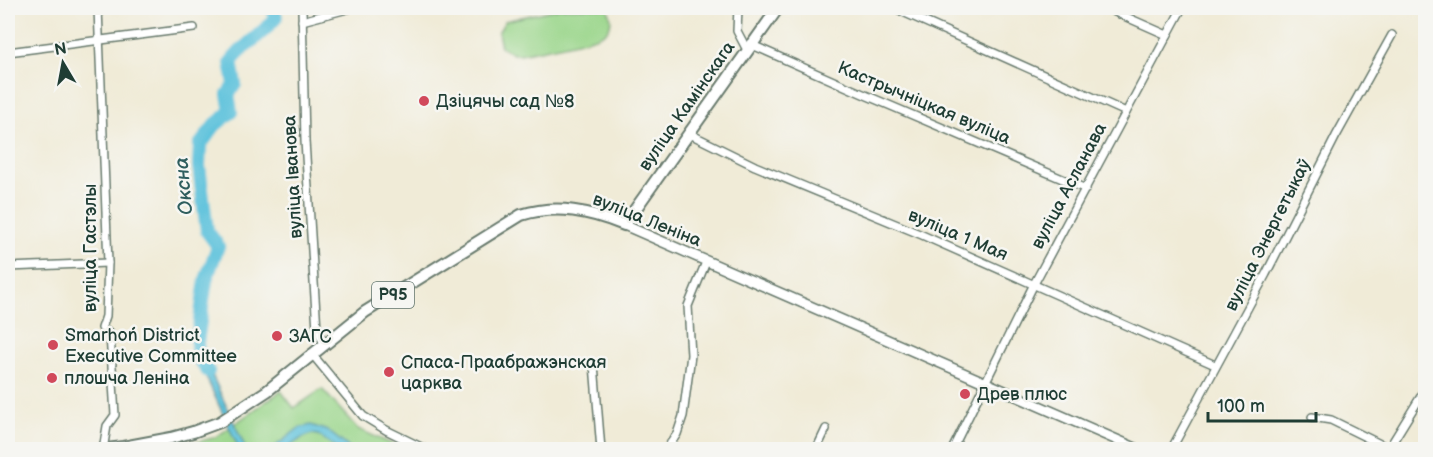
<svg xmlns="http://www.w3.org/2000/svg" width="1433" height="457" font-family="'Balsamiq Sans',sans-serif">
<rect width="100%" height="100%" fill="#f6f6f2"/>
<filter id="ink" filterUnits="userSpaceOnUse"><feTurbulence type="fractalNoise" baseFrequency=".0167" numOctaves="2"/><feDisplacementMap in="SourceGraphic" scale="12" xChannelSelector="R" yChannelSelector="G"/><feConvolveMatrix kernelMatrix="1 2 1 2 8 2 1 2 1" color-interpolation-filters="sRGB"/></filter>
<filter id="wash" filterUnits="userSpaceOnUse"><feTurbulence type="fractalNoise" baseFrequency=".008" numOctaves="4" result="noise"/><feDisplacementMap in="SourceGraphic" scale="24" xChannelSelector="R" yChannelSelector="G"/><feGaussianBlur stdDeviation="1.35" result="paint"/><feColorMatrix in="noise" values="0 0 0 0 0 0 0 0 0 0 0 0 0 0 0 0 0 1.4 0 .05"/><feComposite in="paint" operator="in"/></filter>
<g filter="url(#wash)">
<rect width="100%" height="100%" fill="#f0ebd7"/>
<g fill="#99d589" stroke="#5c895e" stroke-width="1.5">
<path d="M 561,8 L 607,8 C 612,16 613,27 604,33 C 594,41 536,50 520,54 L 513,54 L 501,47 L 498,33 L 505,21 Z"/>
<polygon points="322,389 358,429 403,449 175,450 172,444 175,448 216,437 281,391 294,408"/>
</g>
<g fill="#5ec2dc" stroke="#3e8088" stroke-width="1.5">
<polygon points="198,358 206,362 246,449 239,449 207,379 205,369"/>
<polygon points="311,425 328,431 351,449 338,449 318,435 312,434 302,438 286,449 272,449 299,428"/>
</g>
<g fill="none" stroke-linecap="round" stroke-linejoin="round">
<path stroke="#5ec2dc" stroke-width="14" d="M 208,371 L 198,358 L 197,342 L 206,280 L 218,246 L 207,231 L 199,166 L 200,145 L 215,125 L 231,112 L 228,94 L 235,84 L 231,62 C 244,44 264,34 276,17 L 272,8"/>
</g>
</g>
<g filter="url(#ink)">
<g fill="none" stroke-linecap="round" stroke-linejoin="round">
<g stroke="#687a6d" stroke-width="10">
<g id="street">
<polyline points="98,8 108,263 106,316 102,328 110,334 115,415 107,426 103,450"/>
<polyline points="302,8 305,141 317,329 324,344"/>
<polyline points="738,8 737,31 747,50"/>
<polyline points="894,8 1126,112"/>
<polyline points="1106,8 1167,35"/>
<polyline points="302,21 351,8"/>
<polyline points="750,44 863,94 1086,189"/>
<polyline points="8,52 194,28"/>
<polyline points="688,133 755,166 922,235 1215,365"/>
<polyline points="8,267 108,263"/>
<polyline points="312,354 363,416 386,430 427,450"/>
<polyline points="594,364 601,450"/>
<polyline points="1312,417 1331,420 1392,450"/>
<polyline points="1389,448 1426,388"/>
<polyline points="666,450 677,434 683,416 691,355 688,306 706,262"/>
<polyline points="816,450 826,429"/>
<polyline points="952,450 1034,284 1182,8"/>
<polyline points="1171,450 1266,274 1336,136 1392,35"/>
</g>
</g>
<g stroke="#687a6d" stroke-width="12">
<polyline id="secondary" points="624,225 1140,450"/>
</g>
<g stroke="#687a6d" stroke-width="14">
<path id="primary" d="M 99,450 L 123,447 L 171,438 L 193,432 L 220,422 L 267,391 L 365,312 L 521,215 C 557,204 590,211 624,225 L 778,8"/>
</g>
<use href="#street" stroke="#fff" stroke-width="7"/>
<use href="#secondary" stroke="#fff" stroke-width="9"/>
<use href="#primary" stroke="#fff" stroke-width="10"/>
</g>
</g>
<g fill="#d1495b" stroke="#f6f6f2" stroke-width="2">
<circle cx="424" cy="101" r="6"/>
<circle cx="277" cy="336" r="6"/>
<circle cx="53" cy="345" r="6"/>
<circle cx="389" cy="372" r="6"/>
<circle cx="52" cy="378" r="6"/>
<circle cx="965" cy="394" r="6"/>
</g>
<g text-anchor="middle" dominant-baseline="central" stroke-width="5" stroke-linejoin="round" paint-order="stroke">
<rect fill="#f6f6f2" stroke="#60746d" stroke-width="1.5" x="372" y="282" width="42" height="26" rx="4.5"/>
<g font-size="16" font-weight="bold" fill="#1f3d34">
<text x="393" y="295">Р95</text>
</g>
<g font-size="18" fill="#1f3d34" stroke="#f6f6f2" text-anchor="start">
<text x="436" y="101">Дзіцячы сад №8</text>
<text x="65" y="335">Smarhoń District<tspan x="65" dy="21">Executive Committee</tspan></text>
<text x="289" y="336">ЗАГС</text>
<text x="401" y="362">Спаса-Праабражэнская<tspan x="401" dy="21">царква</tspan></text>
<text x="64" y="378">плошча Леніна</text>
<text x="977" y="394">Древ плюс</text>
</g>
<g font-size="18" fill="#1f3d34" stroke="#f6f6f2">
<text transform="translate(924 103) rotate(23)">Кастрычніцкая вуліца</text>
<text transform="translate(687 106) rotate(-55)">вуліца Камінскага</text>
<text transform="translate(293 177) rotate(-93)">вуліца Іванова</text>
<text transform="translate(1069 186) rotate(-62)">вуліца Асланава</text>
<text transform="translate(647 220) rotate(22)">вуліца Леніна</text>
<text transform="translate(958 235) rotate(23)">вуліца 1 Мая</text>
<text transform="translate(1268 235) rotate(-63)">вуліца Энергетыкаў</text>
<text transform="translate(90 248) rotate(-90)">вуліца Гастэлы</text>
</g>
<g font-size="20" font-style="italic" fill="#2f5e5e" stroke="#f6f6f2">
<text transform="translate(184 186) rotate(-95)">Оксна</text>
</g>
</g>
<rect width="1433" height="457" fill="none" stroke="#f6f6f2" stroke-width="30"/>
<g transform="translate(63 63) rotate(350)" stroke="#f6f6f2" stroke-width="4.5" paint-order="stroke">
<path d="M0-4.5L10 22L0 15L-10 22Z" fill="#1f3d34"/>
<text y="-9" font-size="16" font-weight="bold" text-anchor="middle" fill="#1f3d34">N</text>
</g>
<path d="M1208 412v9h108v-9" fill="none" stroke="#1f3d34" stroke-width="3"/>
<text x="1217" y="412" font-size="18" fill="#1f3d34" stroke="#f6f6f2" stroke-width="4.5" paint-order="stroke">100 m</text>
</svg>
